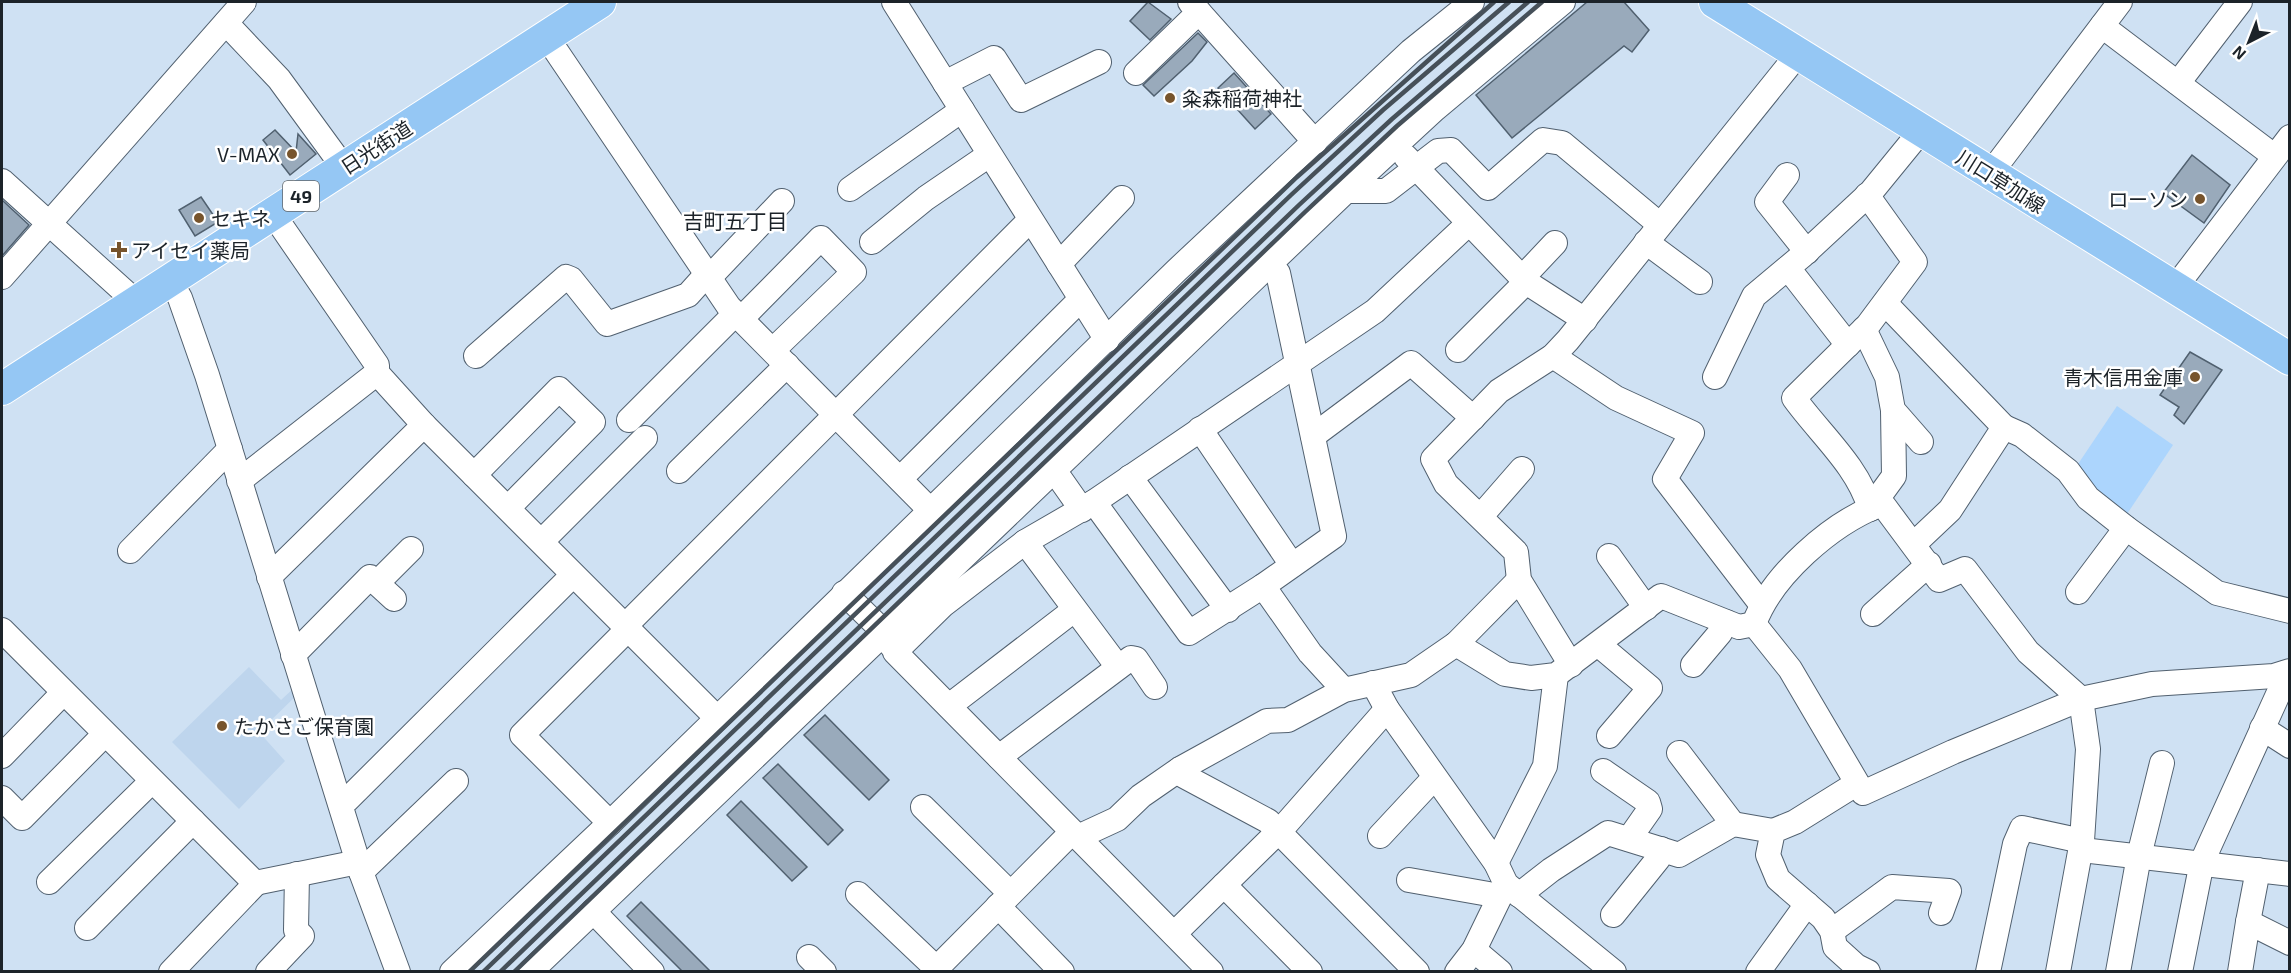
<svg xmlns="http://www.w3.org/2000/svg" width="2291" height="973" font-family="'Exo 2','Noto Sans JP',sans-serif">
<rect width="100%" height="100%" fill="#cfe1f3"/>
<polygon fill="#bed5ed" points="249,667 281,700 295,687 299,693 259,732 285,761 239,809 172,742"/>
<polygon fill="#acd5fd" points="2117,406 2173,445 2123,520 2074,470"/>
<g fill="#9ab" stroke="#50606f" stroke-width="1.5">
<polygon points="1148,2 1171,19 1150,40 1130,21"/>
<polygon points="1587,2 1624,2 1649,30 1632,52 1624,46 1512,138 1476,95"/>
<polygon points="1198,33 1207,42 1192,61 1154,96 1143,85"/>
<polygon points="1234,73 1271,114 1255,129 1218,88"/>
<polygon points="275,130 296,152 298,134 316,154 290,175 263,140"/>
<polygon points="2192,155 2230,185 2204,223 2163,193"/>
<polygon points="201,197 218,222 195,236 179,210"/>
<polygon points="2,200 29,225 2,256"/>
<polygon points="2190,352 2222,370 2184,424 2174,415 2179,407 2160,395"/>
<polygon points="825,715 889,780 869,800 804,735"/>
<polygon points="778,764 843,830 828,845 763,778"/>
<polygon points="741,801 807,867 792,881 727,815"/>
<polygon points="641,902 711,972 683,972 627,916"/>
</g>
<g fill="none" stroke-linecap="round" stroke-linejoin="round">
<g stroke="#51606f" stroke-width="26">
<g id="minor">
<polyline points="894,2 1107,340"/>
<polyline points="1190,2 1315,142"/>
<polyline points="226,23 279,79 344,168"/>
<polyline points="2102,26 2274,156"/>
<polyline points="546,36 729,307 931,511"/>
<polyline points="1136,73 1199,12"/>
<polyline points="945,83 994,58 1021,100 1099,62"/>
<polyline points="2178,83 2240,2"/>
<polyline points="1406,157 1526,282 1585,320"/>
<polyline points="1990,174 2120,2"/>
<polyline points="1787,175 1767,202 1807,252"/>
<polyline points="2,181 136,302"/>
<polyline points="850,189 962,110"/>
<polyline points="1346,191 1386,191 1438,151 1451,150 1488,188 1543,140 1562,143 1659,224"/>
<path d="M 1867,195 L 1915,262 L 1868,325 L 1794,398 C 1819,433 1859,467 1870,509"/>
<polyline points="273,214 377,365 377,373 424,425 717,718"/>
<polyline points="872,242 926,198 989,155"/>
<polyline points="1646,242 1700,282"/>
<polyline points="1059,264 1122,198"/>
<polyline points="1788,268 1848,345"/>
<polyline points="2,277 244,2"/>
<polyline points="1522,278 1555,243"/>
<polyline points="708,279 782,201"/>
<polyline points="170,280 180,298 207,375 361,872 398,972"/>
<polyline points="2174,289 2290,137"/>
<polyline points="1885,303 2004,427 1950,510 1914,544"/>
<polyline points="741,319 821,238 854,272 773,350"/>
<polyline points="1864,329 1887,377 1893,410 1921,442"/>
<polyline points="1458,350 1526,282"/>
<polyline points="476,356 566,277 571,279 607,324 688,295 706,275"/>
<polyline points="1553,356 1616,398 1692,433 1665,479 1761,604"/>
<polyline points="1715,377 1754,296 1803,255 1871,192 1920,132"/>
<polyline points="629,420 736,313"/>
<polyline points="2004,427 2022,435 2068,471 2088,498 2126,528 2217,593 2290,611"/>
<polyline points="1200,429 1292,565"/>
<polyline points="1313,436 1411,363 1473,418"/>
<polyline points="679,471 787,365"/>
<polyline points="474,475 559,389 593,422 508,508"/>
<polyline points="1130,477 1228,610"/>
<polyline points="900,479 1081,299"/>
<polyline points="1061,480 1082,510"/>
<polyline points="239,481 377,373"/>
<polyline points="1094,502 1189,633 1263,586 1334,536 1278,273 1269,264"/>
<polyline points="1870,509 1894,476 1893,410"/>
<polyline points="1481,516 1522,469"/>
<polyline points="542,541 645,438"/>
<polyline points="1025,542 1118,667"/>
<polyline points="130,551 230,449"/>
<polyline points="1609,556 1646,608"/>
<polyline points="269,577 424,425"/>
<polyline points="377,583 411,549"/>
<polyline points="1263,586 1310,653 1344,690"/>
<polyline points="2078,592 2126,528"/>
<polyline points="844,593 884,632 891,645"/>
<polyline points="1873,614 1929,564"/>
<path d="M 1754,624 C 1772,575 1831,524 1879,505 L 1884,506 L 1939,580 L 1965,569 L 2028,652 L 2081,699 L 2088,749 L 2082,841 L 2058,972"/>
<polyline points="625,626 1030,220"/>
<polyline points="2,630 255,883 358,862"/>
<polyline points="1456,644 1505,674 1531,678 1556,675 1661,596 1739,627 1754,624 1790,669 1863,793 1953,752 2081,699 2152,684 2274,676 2290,671"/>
<polyline points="1599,645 1650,688 1609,736"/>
<polyline points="293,655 370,577 394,599"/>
<polyline points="1571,665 1519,580 1516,552 1446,484 1433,459 1499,391 1553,356 1568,340 1798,54"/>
<polyline points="1693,665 1720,633 1726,622"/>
<polyline points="1373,683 1387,709 1496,863 1506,884 1614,972"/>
<polyline points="949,706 1074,610"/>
<polyline points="2262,728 2290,746"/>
<polyline points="1679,753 1733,824"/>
<polyline points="2,756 63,693"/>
<polyline points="999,757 1131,658 1136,659 1155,687"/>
<polyline points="1180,769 1184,776 1268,821 1417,972"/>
<polyline points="1603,771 1648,802 1650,809 1629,839"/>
<polyline points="1856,784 1795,822 1773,831 1768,855 1778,879 1823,918 1832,931 1835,947 1856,966 1868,972"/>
<polyline points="2,798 22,818 105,734"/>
<polyline points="340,802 347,800 573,575"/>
<polyline points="923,807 1010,893"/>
<polyline points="610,823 522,735 628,629"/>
<polyline points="1380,836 1434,778"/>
<polyline points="1078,837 1117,819 1141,796 1180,769 1267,721 1288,720 1344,690 1411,675 1456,644 1519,580"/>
<polyline points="2082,850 2290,874"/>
<polyline points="1496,863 1545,766 1556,675"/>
<polyline points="361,872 456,781"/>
<polyline points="1409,880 1500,896"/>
<polyline points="49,882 152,781"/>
<polyline points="1224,885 1310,972"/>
<polyline points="858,894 936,968"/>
<polyline points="1519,895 1551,870 1608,833 1679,855 1733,824 1773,831"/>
<polyline points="998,906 1062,972"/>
<polyline points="593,911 652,972"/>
<polyline points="1613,915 1658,859 1661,849"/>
<polyline points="2248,922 2258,870"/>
<polyline points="87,928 193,821"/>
<polyline points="1832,931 1892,887 1949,891 1941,913"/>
<polyline points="1174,934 1286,824 1387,709"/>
<polyline points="1474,950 1500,972"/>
<polyline points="809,957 824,972"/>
<polyline points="171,972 257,882"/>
<polyline points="268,972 302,936 296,930 297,874"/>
<polyline points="452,972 610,823 1176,271 1411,51 1472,2"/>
<polyline points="530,972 1346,191 1435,109 1563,2"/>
<polyline points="933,972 1072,832"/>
<polyline points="1211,972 895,652 943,605 1025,542 1094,502 1375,311 1468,224"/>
<polyline points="1457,972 1474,950 1506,884"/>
<polyline points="1758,972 1807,904"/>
<polyline points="1988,972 2015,844 2022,828 2082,841"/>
<polyline points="2118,972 2139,856 2162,763"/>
<polyline points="2180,972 2202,862 2285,679 2285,673"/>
<polyline points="2240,972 2248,922 2290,943"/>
</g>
</g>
<g stroke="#fff" stroke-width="34">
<g id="major">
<polyline points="1715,2 2290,359"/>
<polyline points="2,389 600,2"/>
</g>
</g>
<use href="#minor" stroke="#fff" stroke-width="24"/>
<use href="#major" stroke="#95c7f4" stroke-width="32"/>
<g stroke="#465059" stroke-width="4.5">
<polyline points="469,972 1297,177 1494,2"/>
<polyline points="483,972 1291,195 1383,110 1509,2"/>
<polyline points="500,972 1299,205 1392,119 1528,2"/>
<polyline points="514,972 1305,212 1397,126 1542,2"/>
</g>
</g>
<g fill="#77542c" stroke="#fff" stroke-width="2">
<circle cx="1170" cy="98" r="6"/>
<circle cx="292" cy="154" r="6"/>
<circle cx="2200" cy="199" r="6"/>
<circle cx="199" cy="218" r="6"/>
<path d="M116 241h6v6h6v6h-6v6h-6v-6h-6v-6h6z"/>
<circle cx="2195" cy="377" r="6"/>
<circle cx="222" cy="726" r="6"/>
</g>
<g text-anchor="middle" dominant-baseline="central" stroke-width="5" stroke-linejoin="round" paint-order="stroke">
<rect fill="#fff" stroke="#606569" stroke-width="1.5" x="283" y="181" width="36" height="30" rx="4.5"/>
<g font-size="18" font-weight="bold" fill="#1c2329">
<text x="301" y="196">49</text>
</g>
<g font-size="20" fill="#1c2329" stroke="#fff" text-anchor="start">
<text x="1182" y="98">粂森稲荷神社</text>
<text x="280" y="154" text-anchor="end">V-MAX</text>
<text x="2188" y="199" text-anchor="end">ローソン</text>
<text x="211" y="218">セキネ</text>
<text x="131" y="250">アイセイ薬局</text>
<text x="2183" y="377" text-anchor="end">青木信用金庫</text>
<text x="234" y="726">たかさご保育園</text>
</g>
<g font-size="20" fill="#1c2329" stroke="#fff">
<text transform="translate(376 147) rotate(-33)">日光街道</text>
<text transform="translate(2001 181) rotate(32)">川口草加線</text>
</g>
<g font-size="21" fill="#1c2329" stroke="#fff">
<text x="735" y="220">吉町五丁目</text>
</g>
</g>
<rect width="2291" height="973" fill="none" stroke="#1c2329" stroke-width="6"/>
<g transform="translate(2249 42) rotate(222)" stroke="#ffffff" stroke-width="4.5" paint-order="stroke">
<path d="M0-4.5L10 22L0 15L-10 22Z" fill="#1c2329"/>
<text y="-9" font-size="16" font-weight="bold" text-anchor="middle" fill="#1c2329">N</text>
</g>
</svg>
